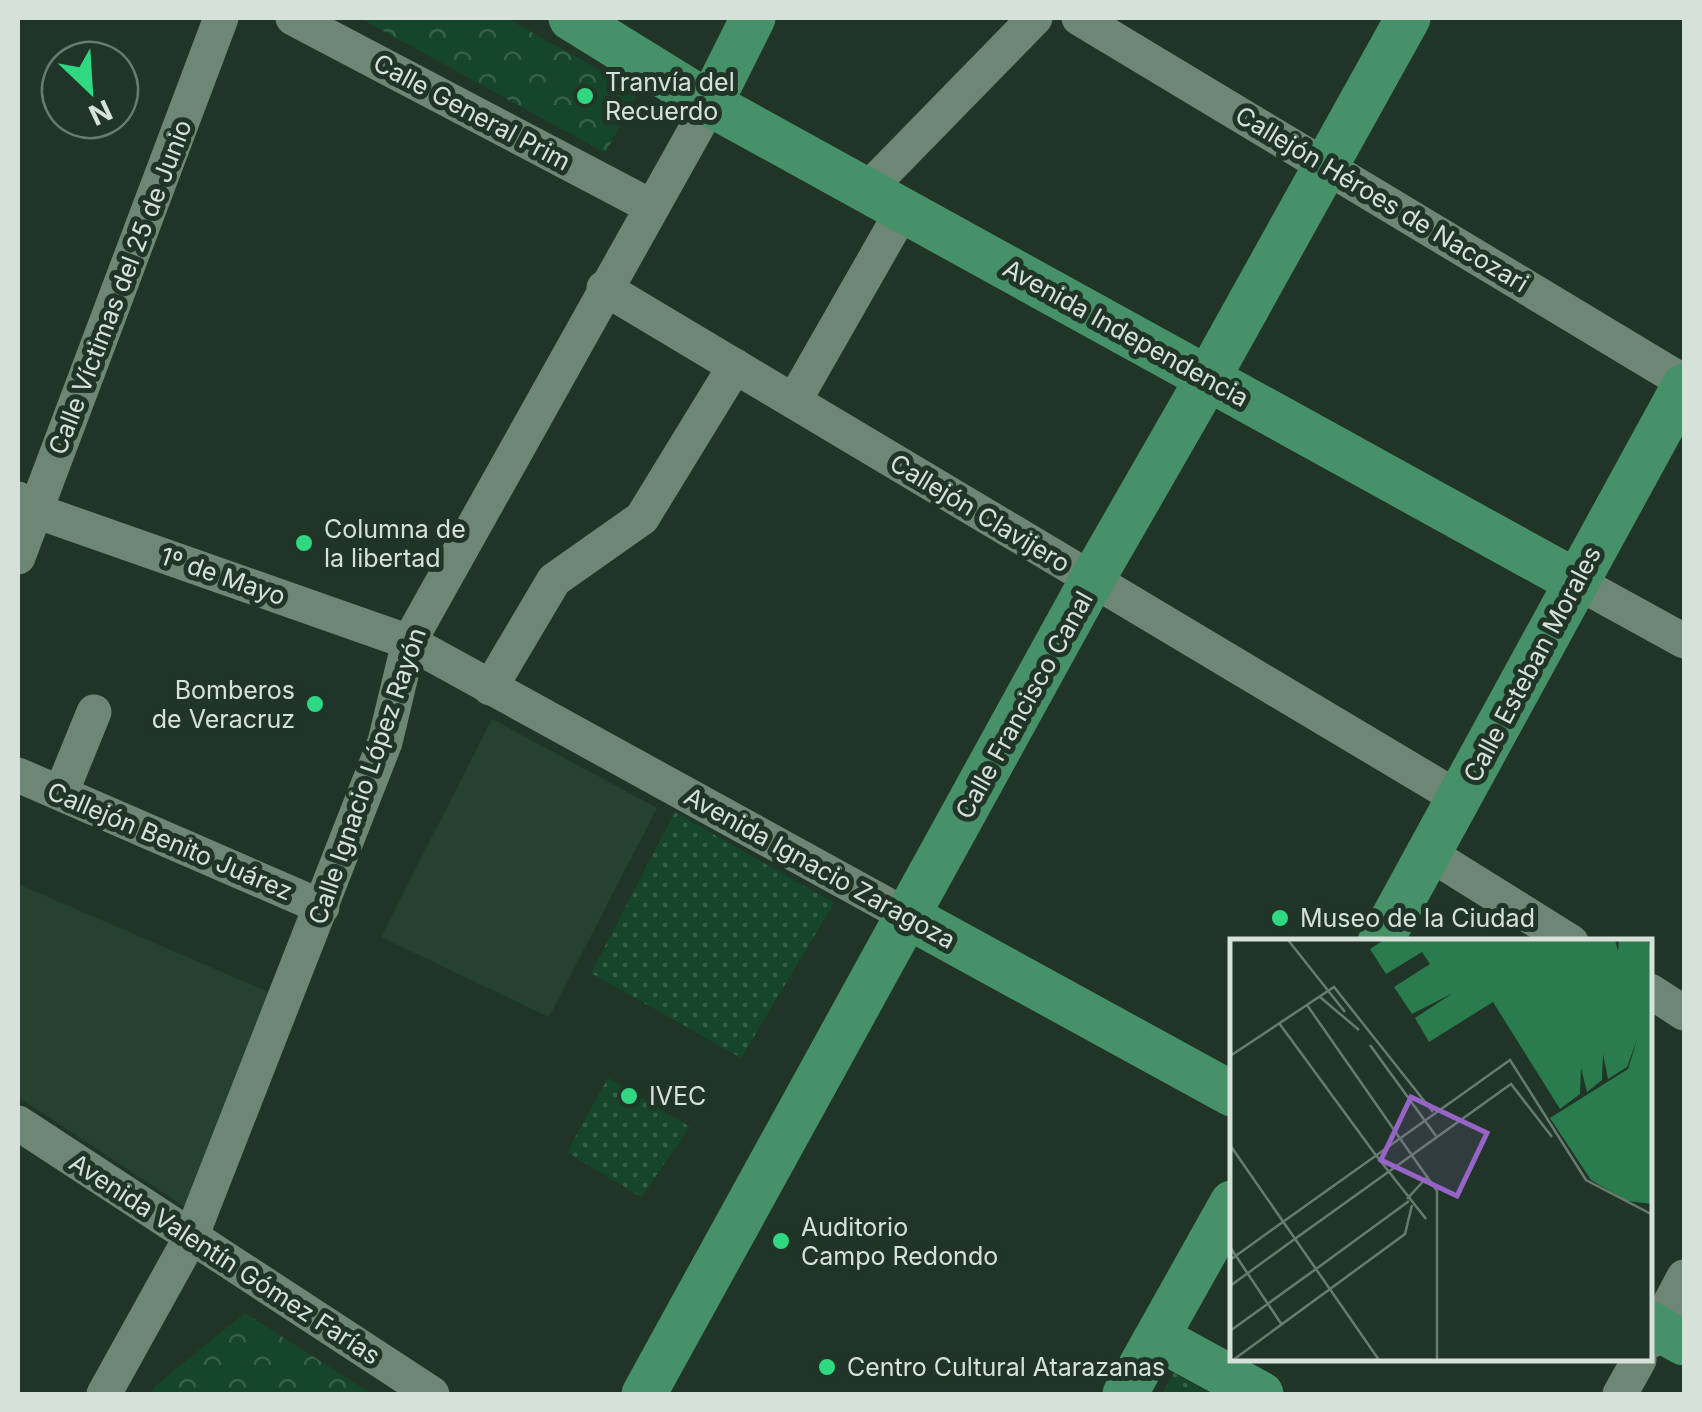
<svg xmlns="http://www.w3.org/2000/svg" width="1702" height="1412" font-family="Inter,sans-serif">
<defs>
<pattern id="grass-dots" width="8" height="8" patternUnits="userSpaceOnUse" patternTransform="scale(2.5)"><rect width="8" height="8" fill="#15452a"/><path d="M2 2h.1M6 6h.1" fill="none" stroke="#366048" stroke-width="1.8" stroke-linecap="round"/></pattern>
<pattern id="park-crowns" width="20" height="18" patternUnits="userSpaceOnUse" patternTransform="scale(2.5)"><rect width="20" height="18" fill="#15452a"/><path d="M2 6a3 3 0 1 1 6 0M12 15a3 3 0 1 1 6 0" fill="none" stroke="#366048"/></pattern>
</defs>
<rect width="100%" height="100%" fill="#203527"/>
<g fill="#25412f">
<polygon points="492,719 657,808 549,1017 381,937"/>
<polygon points="18,884 273,994 186,1208 18,1097"/>
</g>
<g fill="url(#grass-dots)">
<polygon points="675,812 834,903 741,1058 591,973"/>
<polygon points="608,1078 690,1127 641,1197 567,1152"/>
<polygon points="1174,1373 1212,1394 1162,1394"/>
</g>
<g fill="url(#park-crowns)">
<polygon points="360,18 506,18 639,92 605,153"/>
<polygon points="245,1313 372,1394 150,1394 154,1387"/>
</g>
<g fill="none" stroke-linecap="round" stroke-linejoin="round">
<g stroke="#6e8676" stroke-width="35">
<polyline points="293,18 652,207"/>
<polyline points="1079,18 1684,382"/>
<polyline points="867,190 1035,18"/>
<polyline points="604,288 1460,799"/>
<polyline points="794,401 903,210"/>
<polyline points="18,499 36,511 409,642 909,917"/>
<polyline points="18,557 221,18"/>
<polyline points="1575,581 1684,641"/>
<polyline points="490,688 554,580 642,518 735,366"/>
<polyline points="18,775 322,907"/>
<polyline points="61,793 94,712"/>
<polyline points="1430,854 1571,942"/>
<polyline points="1650,991 1684,1013"/>
<polyline points="18,1123 432,1394"/>
<polyline points="1650,1341 1684,1277"/>
<polyline points="104,1394 191,1237 385,742 409,642 710,104"/>
<polyline points="1620,1394 1639,1360"/>
</g>
<g stroke="#479168" stroke-width="45">
<polyline points="571,18 710,104 1575,581"/>
<polyline points="710,104 753,18"/>
<polyline points="909,917 1232,1094"/>
<polyline points="1380,942 1684,386"/>
<polyline points="1650,1324 1684,1343"/>
<polyline points="1158,1338 1261,1394"/>
<polyline points="644,1394 1092,580 1208,378 1408,18"/>
<polyline points="1125,1394 1232,1203"/>
</g>
</g>
<g fill="#31d882" stroke="#203527" stroke-width="4">
<circle cx="585" cy="96" r="10"/>
<circle cx="304" cy="543" r="10"/>
<circle cx="315" cy="704" r="10"/>
<circle cx="1280" cy="918" r="10"/>
<circle cx="629" cy="1096" r="10"/>
<circle cx="781" cy="1241" r="10"/>
<circle cx="827" cy="1367" r="10"/>
</g>
<g text-anchor="middle" dominant-baseline="central" stroke-width="10" stroke-linejoin="round" paint-order="stroke">
<g font-size="25" fill="#d6e2d9" stroke="#203527" text-anchor="start">
<text x="605" y="82">Tranvía del<tspan x="605" dy="29">Recuerdo</tspan></text>
<text x="324" y="529">Columna de<tspan x="324" dy="29">la libertad</tspan></text>
<text x="295" y="690" text-anchor="end">Bomberos<tspan x="295" dy="29">de Veracruz</tspan></text>
<text x="1300" y="918">Museo de la Ciudad</text>
<text x="649" y="1096">IVEC</text>
<text x="801" y="1227">Auditorio<tspan x="801" dy="29">Campo Redondo</tspan></text>
<text x="847" y="1367">Centro Cultural Atarazanas</text>
</g>
<g font-size="25" fill="#d6e2d9" stroke="#203527">
<text transform="translate(472 112) rotate(28)">Calle General Prim</text>
<text transform="translate(1382 199) rotate(31)">Callejón Héroes de Nacozari</text>
<text transform="translate(120 287) rotate(-69)">Calle Víctimas del 25 de Junio</text>
<text transform="translate(1126 333) rotate(29)">Avenida Independencia</text>
<text transform="translate(980 513) rotate(31)">Callejón Clavijero</text>
<text transform="translate(223 576) rotate(19)">1º de Mayo</text>
<text transform="translate(1532 664) rotate(-62)">Calle Esteban Morales</text>
<text transform="translate(1024 705) rotate(-61)">Calle Francisco Canal</text>
<text transform="translate(367 776) rotate(-71)">Calle Ignacio López Rayón</text>
<text transform="translate(170 841) rotate(23)">Callejón Benito Juárez</text>
<text transform="translate(820 868) rotate(29)">Avenida Ignacio Zaragoza</text>
<text transform="translate(225 1259) rotate(33)">Avenida Valentín Gómez Farías</text>
</g>
</g>
<g transform="translate(1230 939)">
<rect width="422" height="422" fill="#203527"/>
<path d="M 154,1 L 385,1 L 388,12 L 389,1 L 418,1 L 421,11 L 422,4 L 422,265 L 397,262 L 361,241 L 320,179 L 398,130 L 408,98 L 397,128 L 378,140 L 373,115 L 372,141 L 357,153 L 351,129 L 350,155 L 330,170 L 263,63 L 199,103 L 185,79 L 223,54 L 182,75 L 164,48 L 200,25 L 192,13 L 156,35 L 140,10 Z" fill="#2a7b4d"/>
<path fill="none" stroke="#697a6e" stroke-width="2.5" d="M 58,1 L 115,73M 90,58 L 129,91M 77,66 L 169,198M 49,84 L 145,215M 140,106 L 206,197M 0,117 L 104,48 L 203,173M 169,198 L 207,252 L 207,421M 0,206 L 149,421M 145,215 L 196,280M 177,260 L 198,237M 50,285 L 280,121 L 356,241 L 423,276M 62,302 L 281,145 L 322,198M 0,308 L 52,386M 0,321 L 50,285M 86,330 L 179,262M 0,347 L 62,302M 100,350 L 175,295 L 182,266M 0,392 L 86,330M 3,421 L 100,350"/>
<path fill="#9663c7" fill-opacity="0.15" stroke="#9663c7" stroke-width="5" d="M 181,158 L 257,194 L 227,257 L 151,221 Z"/>
<rect width="422" height="422" fill="none" stroke="#d6e2d9" stroke-width="5"/>
</g>
<rect width="1702" height="1412" fill="none" stroke="#d6e2d9" stroke-width="40"/>
<g transform="translate(90 90) rotate(155)"><circle r="48" fill="#203527" stroke="#697a6e" stroke-width="2.5"/>
<path d="M0-8L18 38L0 25L-18 38Z" fill="#31d882"/>
<text y="-15" font-size="28" font-weight="bold" text-anchor="middle" fill="#d6e2d9">N</text>
</g>
</svg>
